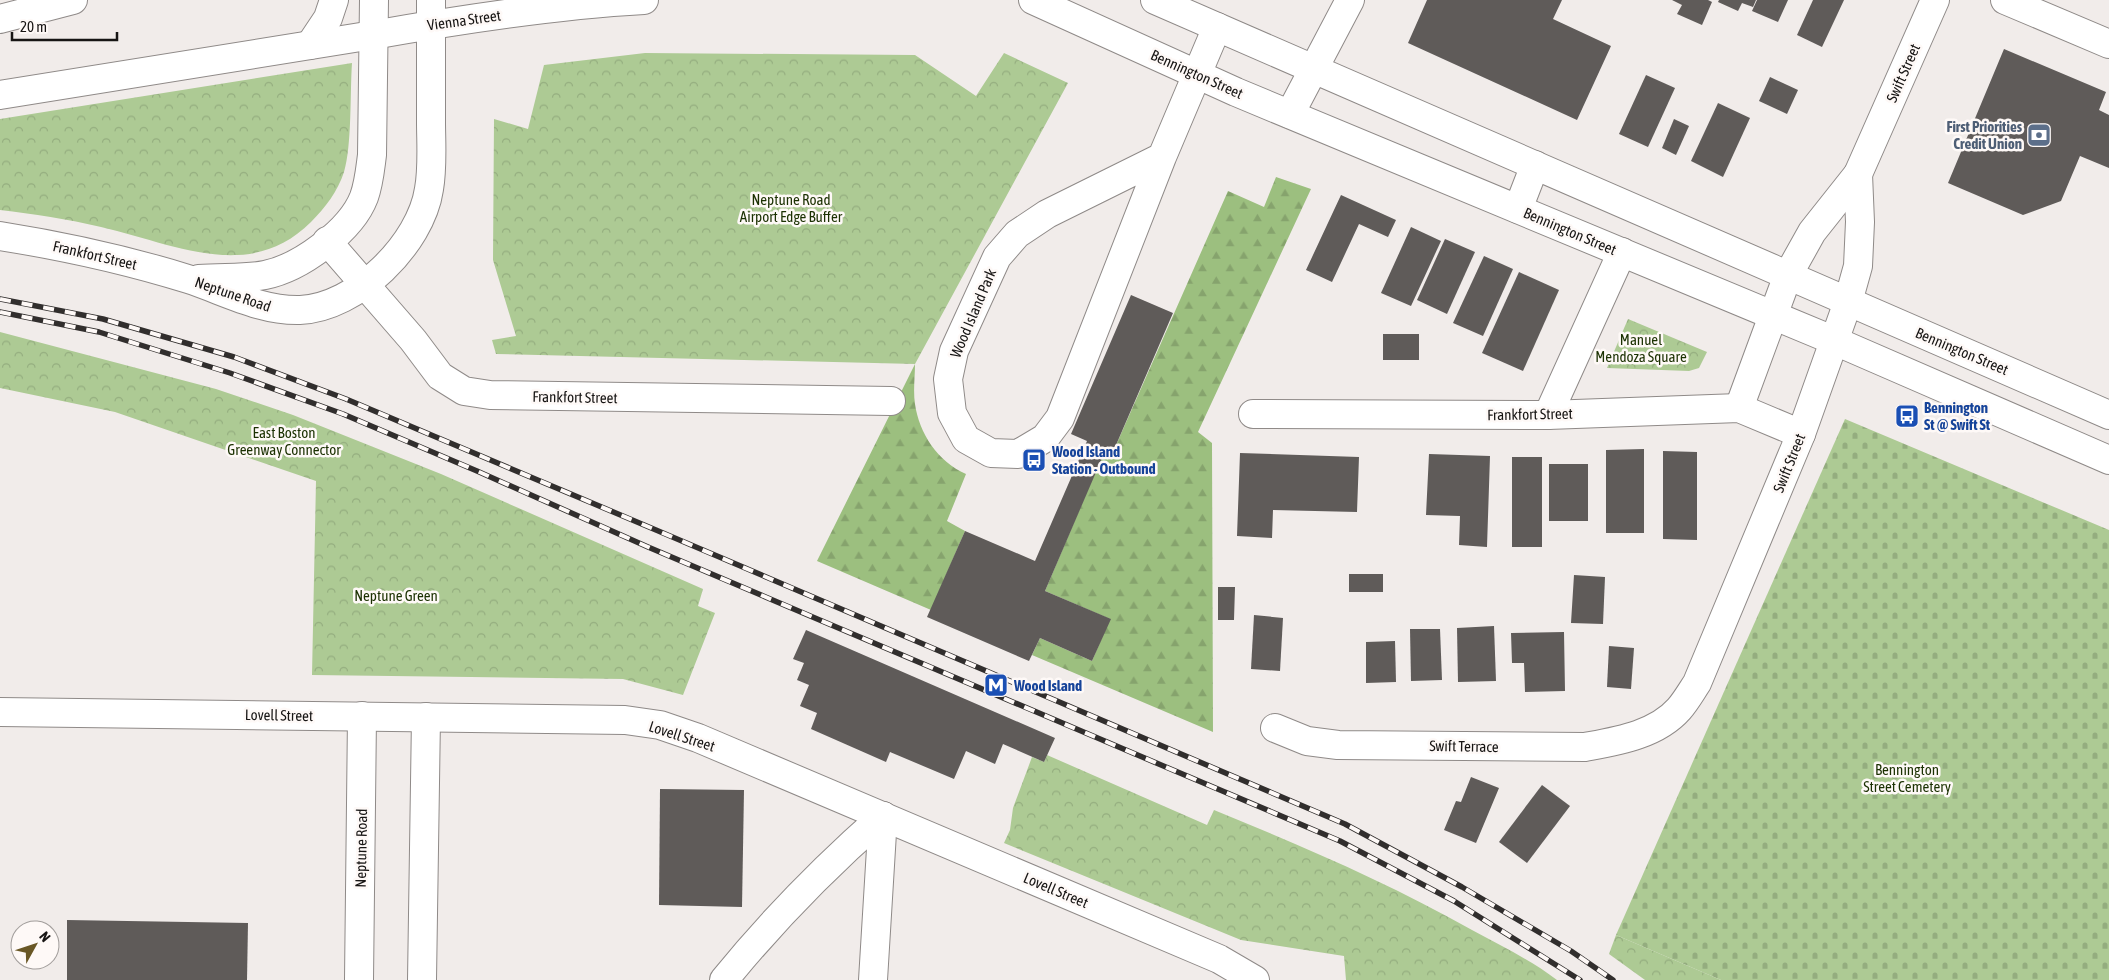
<svg xmlns="http://www.w3.org/2000/svg" width="2109" height="980" font-family="'Asap Condensed',sans-serif">
<defs>
<pattern id="forest-firs" width="22" height="20" patternUnits="userSpaceOnUse" patternTransform="scale(1.25)"><rect width="22" height="20" fill="#9cbf7f"/><path d="M5 1l3.5 6h-7zM16 11l3.5 6h-7z" fill="#86a36d"/></pattern>
<pattern id="cemetery-stones" width="16" height="16" patternUnits="userSpaceOnUse" patternTransform="scale(1.25)"><rect width="16" height="16" fill="#adca94"/><path d="M2 7V4a2 2 0 0 1 4 0v3zM10 15v-3a2 2 0 0 1 4 0v3z" fill="#94ad7f"/></pattern>
<pattern id="park-crowns" width="20" height="18" patternUnits="userSpaceOnUse" patternTransform="scale(1.25)"><rect width="20" height="18" fill="#adca94"/><path d="M2 6a3 3 0 1 1 6 0M12 15a3 3 0 1 1 6 0" fill="none" stroke="#94ad7f"/></pattern>
</defs>
<rect width="100%" height="100%" fill="#f1ecea"/>
<g fill="url(#forest-firs)">
<polygon points="1276,177 1311,189 1198,432 1212,443 1213,732 1032,655 1040,638 1092,661 1110,619 1045,591 1105,449 1113,452 1228,191 1264,207"/>
<path d="M 915,364 C 915,377 913,391 915,404 C 919,433 938,462 966,474 L 947,521 L 965,531 L 931,610 L 817,561 Z"/>
</g>
<polygon fill="url(#cemetery-stones)" points="1845,419 2109,530 2109,980 1721,980 1616,935"/>
<g fill="url(#park-crowns)">
<polygon points="645,53 915,55 976,96 1004,53 1068,83 915,364 496,354 492,340 516,336 493,260 494,119 528,129 544,65"/>
<path d="M 352,63 C 350,92 352,146 344,172 C 338,191 325,208 311,222 C 249,284 172,243 101,227 C 68,219 33,214 0,210 L 0,119 Z"/>
<polygon points="1628,319 1707,352 1699,368 1689,371 1607,368"/>
<polygon points="0,332 216,389 293,415 441,474 703,589 698,606 715,613 683,695 623,679 312,675 316,481 115,412 0,388"/>
<path d="M 1047,755 L 1207,825 L 1214,810 C 1302,846 1389,883 1472,930 C 1501,946 1531,960 1557,980 L 1346,980 L 1344,956 L 1241,940 L 1004,843 L 1010,830 L 1013,808 L 1032,757 L 1044,762 Z"/>
<polygon points="1616,935 1721,980 1645,980 1609,954"/>
</g>
<g fill="#5f5b59">
<polygon points="1427,0 1562,0 1553,19 1611,46 1577,120 1408,43"/>
<polygon points="1672,0 1708,0 1712,2 1702,25 1677,14 1682,5"/>
<polygon points="1719,0 1756,0 1753,7 1742,3 1738,11 1718,2"/>
<polygon points="1757,0 1788,0 1778,22 1752,11"/>
<polygon points="1813,0 1844,0 1822,47 1797,35"/>
<polygon points="2004,49 2106,92 2099,110 2109,115 2109,168 2080,156 2061,201 2023,215 1948,183"/>
<polygon points="1646,75 1675,88 1648,147 1619,134"/>
<polygon points="1770,77 1798,90 1787,114 1759,101"/>
<polygon points="1718,103 1750,118 1723,177 1691,161"/>
<polygon points="1674,119 1689,126 1676,155 1662,148"/>
<polygon points="1341,195 1396,220 1388,237 1359,224 1332,282 1306,270"/>
<polygon points="1411,227 1441,241 1411,306 1381,293"/>
<polygon points="1445,239 1475,252 1447,314 1417,300"/>
<polygon points="1484,256 1513,269 1483,336 1453,323"/>
<polygon points="1519,272 1559,290 1523,371 1482,353"/>
<polygon points="1131,295 1173,313 1113,452 1106,449 1045,591 1111,619 1092,661 1040,638 1029,661 927,617 965,531 1035,561 1087,441 1071,434"/>
<rect x="1383" y="334" width="36" height="26"/>
<polygon points="1644,449 1644,533 1606,533 1606,450"/>
<polygon points="1663,451 1697,452 1697,540 1663,539"/>
<polygon points="1240,453 1359,457 1357,512 1273,510 1272,538 1237,536"/>
<polygon points="1429,454 1490,456 1487,547 1459,545 1460,516 1426,515"/>
<rect x="1512" y="457" width="30" height="90"/>
<rect x="1549" y="464" width="39" height="57"/>
<rect x="1349" y="574" width="34" height="18"/>
<polygon points="1574,575 1605,577 1603,624 1571,623"/>
<polygon points="1218,587 1235,587 1234,620 1218,620"/>
<polygon points="1254,615 1283,618 1280,671 1251,669"/>
<polygon points="1494,626 1496,681 1458,682 1457,628"/>
<polygon points="1410,629 1440,629 1442,680 1411,681"/>
<polygon points="806,630 1055,738 1044,762 1003,744 995,764 966,751 954,779 890,752 886,762 811,729 817,713 800,706 809,685 797,680 804,663 793,659"/>
<polygon points="1564,632 1565,691 1525,692 1524,663 1512,663 1511,633"/>
<polygon points="1395,641 1396,682 1366,683 1366,642"/>
<polygon points="1609,646 1634,648 1631,689 1607,687"/>
<polygon points="1471,777 1499,788 1476,843 1444,830 1456,801 1461,802"/>
<polygon points="1542,785 1570,806 1527,863 1499,842"/>
<polygon points="660,789 744,790 742,907 659,905"/>
<polygon points="67,920 248,923 247,980 67,980"/>
</g>
<g fill="none" stroke-linecap="round" stroke-linejoin="round">
<g stroke="#8f8a88" stroke-width="30">
<g id="minor">
<path d="M 373,35 C 463,19 554,5 644,0"/>
<polyline points="1290,114 1350,0"/>
<polyline points="1162,157 1047,214 1017,234 997,257 954,351 948,379 952,413 966,439 991,453 1018,454 1045,438 1060,418 1162,157 1217,27"/>
<polyline points="327,241 413,340 440,376 464,391 490,395 891,401"/>
<polyline points="1739,408 1788,275 1812,232 1858,174 1935,0"/>
<polyline points="1253,414 1548,415 1739,408 1801,434"/>
<polyline points="1548,415 1622,252"/>
<polyline points="0,712 625,720 660,725 698,738 1219,959 1255,980"/>
<path d="M 1275,728 L 1307,741 L 1338,745 L 1585,747 C 1617,741 1656,735 1679,709 C 1686,701 1691,692 1697,683 L 1801,434 L 1848,302 L 1858,266 L 1860,222 L 1858,174"/>
<polyline points="359,980 362,716"/>
<polyline points="422,980 426,717"/>
<path d="M 724,980 C 772,921 826,866 883,816"/>
<polyline points="873,980 883,816"/>
</g>
</g>
<g stroke="#8f8a88" stroke-width="30">
<g id="major">
<polyline points="1033,0 1236,92 1835,341 2109,460"/>
<polyline points="1155,0 2109,415"/>
<polyline points="2005,0 2109,44"/>
<polyline points="1518,209 1535,165"/>
<path d="M 0,236 C 63,246 127,260 188,279 C 225,291 260,311 300,310 C 356,308 421,244 429,189 C 433,167 431,143 431,121 C 431,81 431,40 431,0"/>
<path d="M 199,279 C 221,277 244,279 265,275 C 300,268 351,231 364,197 C 369,183 370,170 372,155 L 374,0"/>
</g>
</g>
<g stroke="#8f8a88" stroke-width="30">
<g id="highway">
<polyline points="0,19 73,0"/>
<polyline points="310,45 328,18 334,0"/>
<polyline points="0,95 373,35"/>
</g>
</g>
<use href="#minor" stroke="#fff" stroke-width="28"/>
<use href="#major" stroke="#fff" stroke-width="28"/>
<use href="#highway" stroke="#fff" stroke-width="28"/>
<g stroke="#312e2d" stroke-width="5.5">
<g id="rail">
<polyline points="0,299 103,319 234,357 346,399 656,530 1345,824 1462,887 1571,951 1613,980"/>
<polyline points="0,312 99,332 230,373 343,414 477,471 648,547 1340,841 1454,901 1580,980"/>
</g>
</g>
<use href="#rail" stroke="#fef9f7" stroke-width="4" stroke-dasharray="11" stroke-linecap="butt"/>
</g>
<defs>
<g id="bank-square" transform="scale(1.25)"><rect x="-9" y="-9" width="18" height="18" rx="4" fill="#5c6f8a" stroke="#fef9f7"/><path d="M-6-4H6V4H-6ZM0-2.3a2.3 2.3 0 1 0 0 4.6a2.3 2.3 0 1 0 0-4.6Z" fill="#fff"/></g>
<g id="bus-square" transform="scale(1.25)"><rect x="-9" y="-9" width="18" height="18" rx="4" fill="#1a4fb4" stroke="#fef9f7"/><path d="M-5-6H5V4H4V6H2V4H-2V6H-4V4H-5ZM-3.5-4V0h7V-4ZM-3.5 1.2v1.5H-2V1.2ZM2 1.2v1.5H3.5V1.2Z" fill="#fff"/></g>
<g id="metro-square" transform="scale(1.25)"><rect x="-9" y="-9" width="18" height="18" rx="4" fill="#1a4fb4" stroke="#fef9f7"/><path d="M-5.5 5V-5H-3L0 0L3-5H5.5V5H3V-.5L0 4L-3-.5V5Z" fill="#fff"/></g>
</defs>
<g fill-rule="evenodd">
<use href="#bank-square" x="2039" y="135"/>
<use href="#bus-square" x="1907" y="416"/>
<use href="#bus-square" x="1034" y="460"/>
<use href="#metro-square" x="996" y="685"/>
</g>
<g text-anchor="middle" dominant-baseline="central" stroke-width="5" stroke-linejoin="round" paint-order="stroke">
<g font-size="15" fill="#171514" stroke="#fef9f7">
<text transform="translate(464 20) rotate(-8)">Vienna Street</text>
<text transform="translate(1903 73) rotate(-66)">Swift Street</text>
<text transform="translate(1197 74) rotate(24)">Bennington Street</text>
<text transform="translate(1570 231) rotate(23)">Bennington Street</text>
<text transform="translate(95 255) rotate(13)">Frankfort Street</text>
<text transform="translate(233 294) rotate(19)">Neptune Road</text>
<text transform="translate(973 313) rotate(-67)">Wood Island Park</text>
<text transform="translate(1962 351) rotate(23)">Bennington Street</text>
<text transform="translate(575 397) rotate(1)">Frankfort Street</text>
<text transform="translate(1530 414) rotate(-1)">Frankfort Street</text>
<text transform="translate(1789 463) rotate(-68)">Swift Street</text>
<text transform="translate(279 715) rotate(1)">Lovell Street</text>
<text transform="translate(682 736) rotate(18)">Lovell Street</text>
<text transform="translate(1464 746) rotate(1)">Swift Terrace</text>
<text transform="translate(361 848) rotate(-89)">Neptune Road</text>
<text transform="translate(1056 890) rotate(23)">Lovell Street</text>
</g>
<g font-size="15" font-weight="bold" fill="#4e5e75" stroke="#fef9f7" text-anchor="end">
<text x="2022" y="126">First Priorities<tspan x="2022" dy="17">Credit Union</tspan></text>
</g>
<g font-size="15" fill="#1b3102" stroke="#fef9f7">
<text x="791" y="199">Neptune Road<tspan x="791" dy="17">Airport Edge Buffer</tspan></text>
<text x="1641" y="339">Manuel<tspan x="1641" dy="17">Mendoza Square</tspan></text>
<text x="284" y="432">East Boston<tspan x="284" dy="17">Greenway Connector</tspan></text>
<text x="396" y="595">Neptune Green</text>
<text x="1907" y="769">Bennington<tspan x="1907" dy="17">Street Cemetery</tspan></text>
</g>
<g font-size="15" font-weight="bold" fill="#164399" stroke="#fef9f7" text-anchor="start">
<text x="1924" y="407">Bennington<tspan x="1924" dy="17">St @ Swift St</tspan></text>
<text x="1052" y="451">Wood Island<tspan x="1052" dy="17">Station - Outbound</tspan></text>
<text x="1014" y="685">Wood Island</text>
</g>
</g>
<g transform="translate(35 945) rotate(50)"><circle r="24" fill="#fef9f7" stroke="#a29e9c"/>
<path d="M0-4L9 19L0 12L-9 19Z" fill="#695725"/>
<text y="-8" font-size="14" font-weight="bold" text-anchor="middle" fill="#171514">N</text>
</g>
<path d="M12 32v8h105v-8" fill="none" stroke="#171514" stroke-width="2.5"/>
<text x="20" y="32" font-size="15" fill="#171514" stroke="#fef9f7" stroke-width="4" paint-order="stroke">20 m</text>
</svg>
